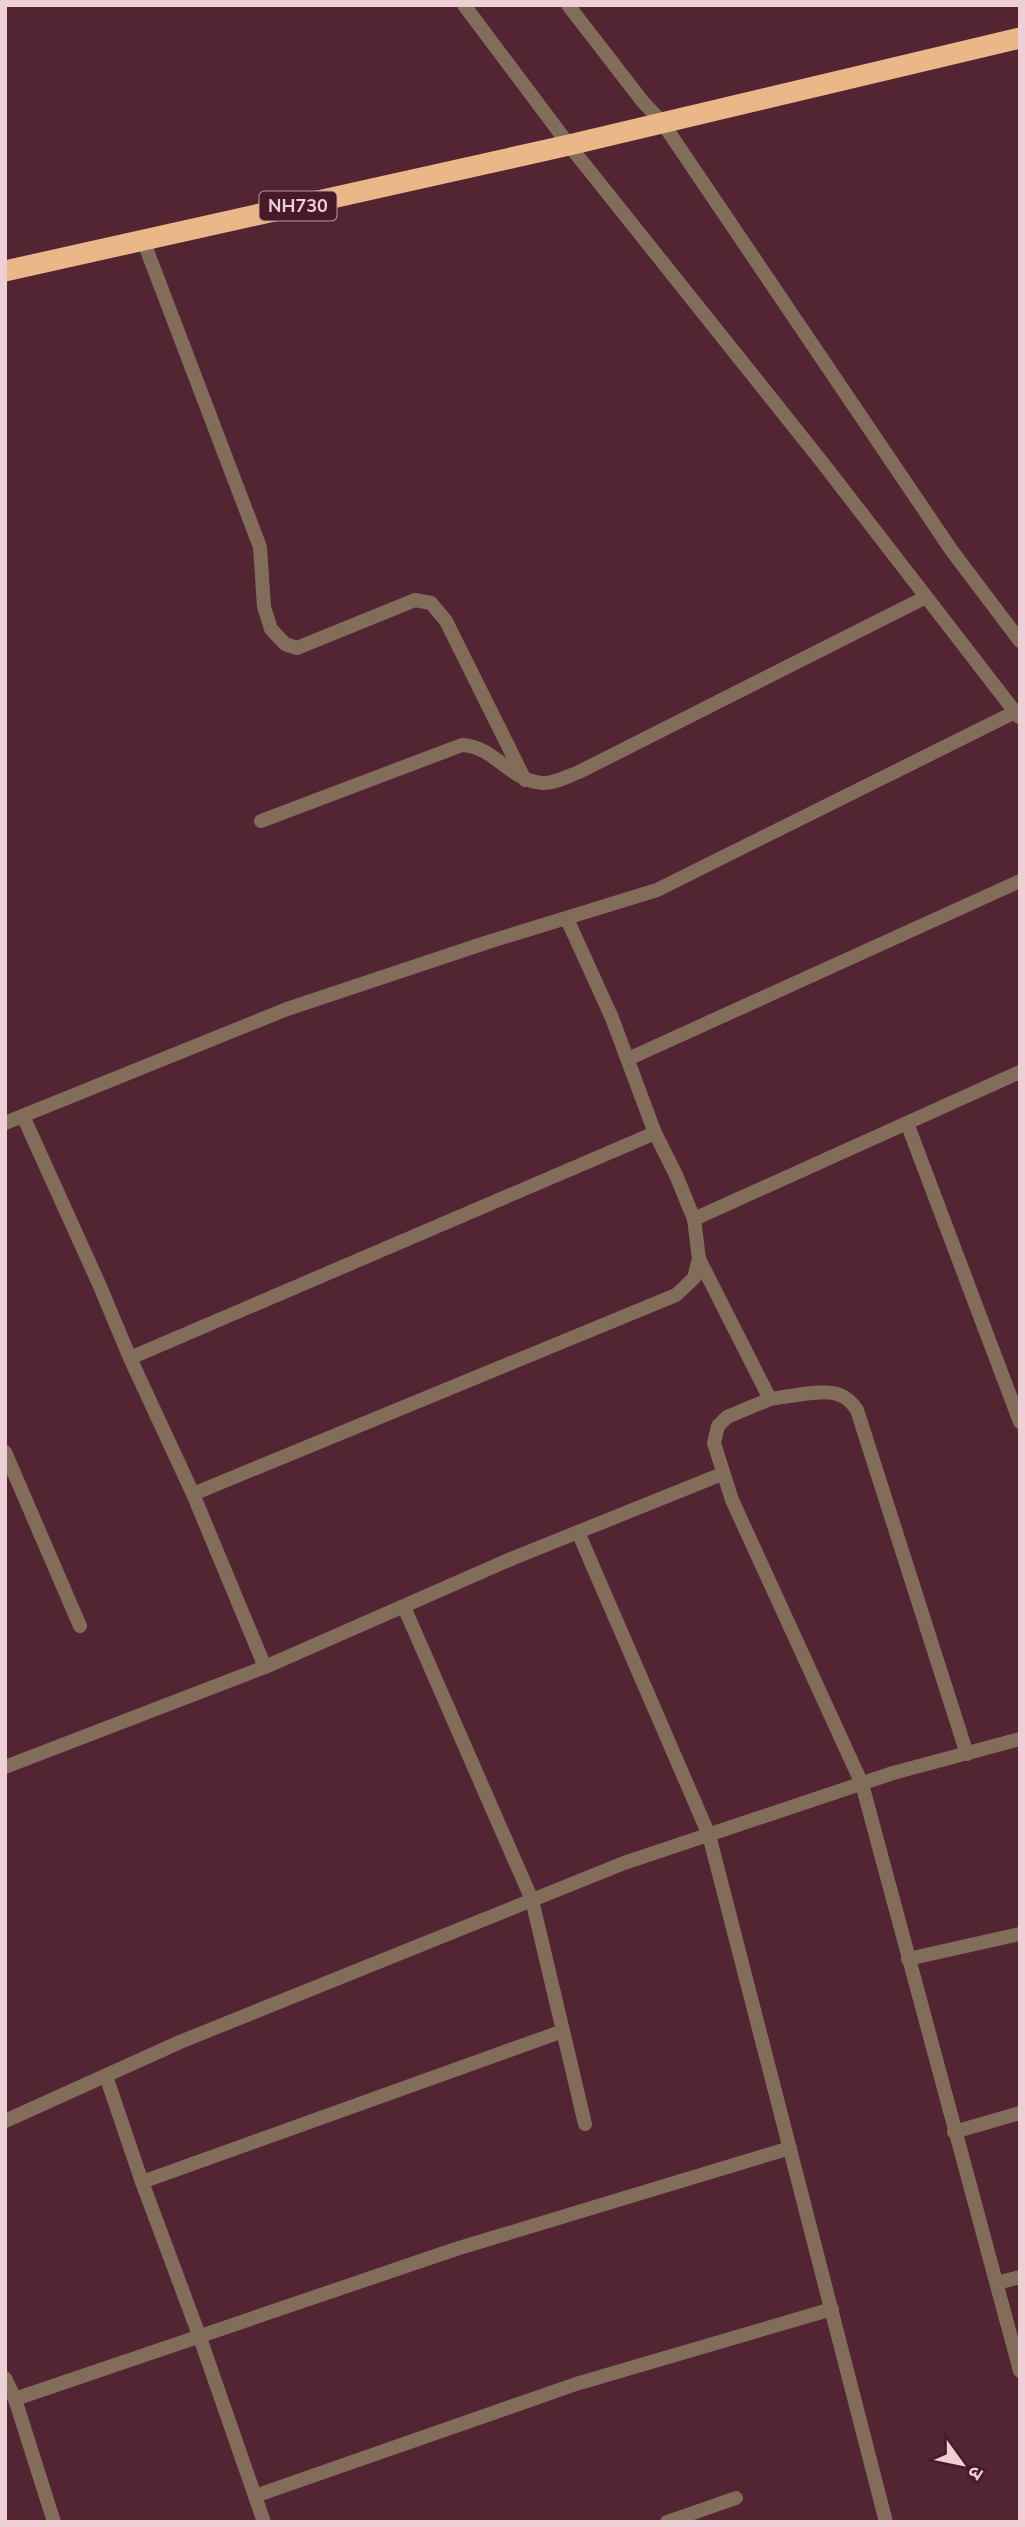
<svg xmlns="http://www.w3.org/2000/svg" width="1025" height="2527" font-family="'Nunito Sans','Noto Sans Devanagari',sans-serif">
<rect width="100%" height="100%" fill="#532432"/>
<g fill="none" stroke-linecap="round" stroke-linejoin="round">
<g stroke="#826d5a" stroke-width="14">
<polyline points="464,5 569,145 822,462 1019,717"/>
<polyline points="568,5 643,102 662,122 952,551 1020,641"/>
<polyline points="143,240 260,547 264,607 271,629 285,644 297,648 415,600 431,603 446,621 525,780"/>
<path d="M 261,821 L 462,745 C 494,746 510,781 542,783 C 553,784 568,776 579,772 L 926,597"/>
<polyline points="628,1059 1020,881"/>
<polyline points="23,1116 99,1284 130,1358 193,1494 265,1667"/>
<polyline points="5,1123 287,1009 485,943 657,890 1015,712"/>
<polyline points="907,1123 1020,1422"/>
<polyline points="694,1219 1020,1072"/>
<path d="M 699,1259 L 770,1399 C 788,1397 824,1388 840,1395 C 848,1398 853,1404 857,1410 L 967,1754"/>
<polyline points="130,1358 655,1133"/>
<polyline points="770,1399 727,1417 718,1426 714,1443 732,1500 862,1784 1020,2371"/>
<polyline points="5,1452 80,1626"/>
<polyline points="193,1494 676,1295 694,1278 699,1259 694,1219 676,1175 655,1133 612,1018 567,919"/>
<polyline points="578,1532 709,1835 886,2522"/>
<polyline points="404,1607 532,1900 585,2124"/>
<polyline points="5,1767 265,1667 511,1559 722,1474"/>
<polyline points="908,1959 1020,1934"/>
<polyline points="106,2076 142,2182"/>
<polyline points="5,2121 180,2042 624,1863 893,1773 1020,1739"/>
<polyline points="954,2132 1020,2113"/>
<polyline points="997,2283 1020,2277"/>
<polyline points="5,2378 15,2399 54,2522"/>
<polyline points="15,2399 456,2249 790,2148"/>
<polyline points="255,2496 576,2384 832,2309"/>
<polyline points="264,2522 199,2335 142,2182 563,2031"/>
<polyline points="667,2522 736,2498"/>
</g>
<polyline stroke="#ebb788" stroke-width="21" points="5,271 569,145 1020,38"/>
</g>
<g text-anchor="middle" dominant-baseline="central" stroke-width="5" stroke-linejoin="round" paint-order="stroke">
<rect fill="#471a28" stroke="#bc99a2" stroke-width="2" x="259.5" y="191.5" width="77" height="29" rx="5"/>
<g font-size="18" font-weight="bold" fill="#eecfd6">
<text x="298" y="206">NH730</text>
</g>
</g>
<rect width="1025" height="2527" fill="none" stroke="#eecfd6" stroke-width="14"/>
<g transform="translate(962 2464) rotate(123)" stroke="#471a28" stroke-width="5" paint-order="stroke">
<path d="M0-5L12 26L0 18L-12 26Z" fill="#eecfd6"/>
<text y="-10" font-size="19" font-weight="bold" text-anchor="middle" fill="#eecfd6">उ</text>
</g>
</svg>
